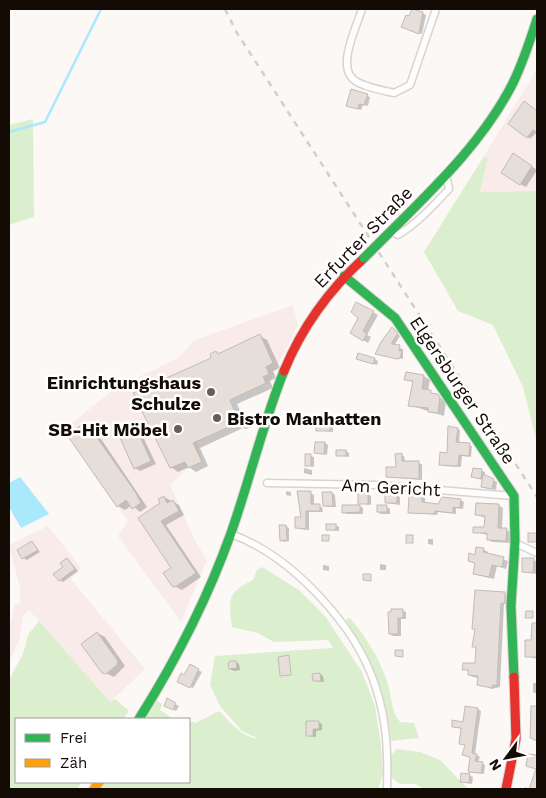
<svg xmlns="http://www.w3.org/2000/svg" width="546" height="798" font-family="'Work Sans',sans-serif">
<rect width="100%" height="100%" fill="#fbf8f6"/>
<g fill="#f8ebe9">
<polygon points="537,69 537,191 480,192 488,160 484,156"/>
<polygon points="293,305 298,325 270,381 230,400 236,414 242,411 247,421 237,426 236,424 197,441 202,462 188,468 170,485 196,543 207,560 181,622 118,536 128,521 63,430 116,388 178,358 195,340"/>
<polygon points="48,526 81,568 71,579 145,669 110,702 29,610 23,616 19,640 9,662 9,630 15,604 20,603 20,588 9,545"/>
</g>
<g fill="#dbeece">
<polygon points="33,119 34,217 9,225 9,125"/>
<polygon points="484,156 488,159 480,192 537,191 537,443 523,387 493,325 458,311 424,252"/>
<path d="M 262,567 L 299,590 L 325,616 L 362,672 L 375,706 L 381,745 L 383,775 L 378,789 L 98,789 L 102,782 L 189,782 L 189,721 L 196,723 L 219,711 C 231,723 241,737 259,739 L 242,731 L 220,706 L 210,685 L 215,656 L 333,648 L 328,640 L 274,642 L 258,633 L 232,627 C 229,600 226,593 253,580 L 257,570 Z"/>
<path d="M 349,617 C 367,638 380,659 388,685 C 392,698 391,711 400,722 L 414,723 L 419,738 L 391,741 C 382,690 371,664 346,620 Z"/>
<polygon points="39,621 110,702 115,699 129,711 123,719 16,719 16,782 82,782 77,789 9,789 9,680 23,654 28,635"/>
<polygon points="155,699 162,704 160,710 173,719 142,719"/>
<polygon points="397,749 420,752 440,760 468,789 424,789 416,784 400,784 391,777 391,755"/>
</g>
<polygon fill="#a9e9fb" points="20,477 49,514 21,528 9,507 9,483"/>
<g fill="#0003">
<polygon points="413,9 426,15 422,34 406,29"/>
<polygon points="367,96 370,97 368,106 363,105 361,110 350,107"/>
<polygon points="527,105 537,112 537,132 530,139 528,137"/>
<polygon points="519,158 537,170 526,187 520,184"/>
<polygon points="357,303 378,315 367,335 371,337 368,343 351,333 359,318"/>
<polygon points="395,331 400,336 394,346 403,349 403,359 377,354"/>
<polygon points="260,336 267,340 280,368 273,371 276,378 270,381 273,388 237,404 241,413 250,417 254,426 246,429 243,428 200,448 208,466 196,472 189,467 178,472 171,467 216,353 219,354"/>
<polygon points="375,359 378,361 377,365 360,360"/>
<polygon points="407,373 424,376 430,380 428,391 446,401 444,416 409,405 414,383 406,379"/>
<polygon points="330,419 333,421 333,432 318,430"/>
<polygon points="86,423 93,427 147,507 140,512 132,505 125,510 118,506"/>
<polygon points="457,429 460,430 459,444 472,446 471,457 462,456 461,467 443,466 440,464 448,455"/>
<polygon points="137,432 142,435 156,464 140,471 135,468"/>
<polygon points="325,443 328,445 327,455 316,453"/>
<polygon points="346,451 349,453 349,457 337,455"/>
<polygon points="306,455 314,457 314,467 306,465"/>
<polygon points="401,455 404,456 405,462 422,464 422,480 387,477 397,468"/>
<polygon points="304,468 312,470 312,475 304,473"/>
<polygon points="482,471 485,472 485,476 497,482 496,490 486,488 482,486 483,480 473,477"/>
<polygon points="286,491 291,492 291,496 286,495"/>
<polygon points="310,493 314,495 314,505 322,507 323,512 309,512 309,530 300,529 296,527 302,518"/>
<polygon points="332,493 335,495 336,507 327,507 324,505"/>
<polygon points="368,494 371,496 371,505 359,503"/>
<polygon points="396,495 400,497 400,505 386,503"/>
<polygon points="422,496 425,498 425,503 439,505 460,500 464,502 463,509 456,508 456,514 438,512 437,515 410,512 410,497"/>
<polygon points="164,497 179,505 184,515 166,525 201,577 182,590 172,585 173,568 139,518 161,504"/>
<polygon points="498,505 503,508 502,529 511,532 510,543 492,542 488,539 488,535 474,532 485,529 486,518 477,515"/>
<polygon points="343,506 360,506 363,508 363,514 347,514 343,512"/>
<polygon points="378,507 387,507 390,509 390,514 381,514 378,512"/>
<polygon points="335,525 339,527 339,531 327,530"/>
<polygon points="286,526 289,528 289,541 284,542 281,540"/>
<polygon points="428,539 433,539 433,545 428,544"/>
<polygon points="32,542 40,552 27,560 23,558"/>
<polygon points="483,549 488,552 487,555 508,561 506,569 497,566 494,579 474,574 476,564 469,561"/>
<polygon points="68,559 78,571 63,582 60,580"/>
<polygon points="534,560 537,562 536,574 523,571"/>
<polygon points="380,564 386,565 386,570 380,570"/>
<polygon points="323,565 329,566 329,571 323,570"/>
<polygon points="504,594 508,596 508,604 504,604 500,687 492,689 479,684 479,678 473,677 469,675 469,671 464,669 476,664 477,648 474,646"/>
<polygon points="402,610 406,612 406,619 401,619 401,636 393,636 390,634 389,613"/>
<polygon points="533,624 537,624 537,659 526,656 532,641"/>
<polygon points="97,633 105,637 125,666 114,677 103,672"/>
<polygon points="236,662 239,664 240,670 234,671 230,669"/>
<polygon points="190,666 202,672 193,688 178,681 185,677"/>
<polygon points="320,674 323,676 324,682 314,681"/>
<polygon points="533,683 537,683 537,694 533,692"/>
<polygon points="168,700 179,706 176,711 165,705"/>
<polygon points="478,709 481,711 475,754 480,757 478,762 485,765 484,774 469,772 472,757 466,745 460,743 462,729 453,726 464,723"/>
<polygon points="318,722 322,724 322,730 316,731 316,737 308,736"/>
<polygon points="529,755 537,756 537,789 524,789 525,787 530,789 537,769"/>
<polygon points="469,775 473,777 472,784 462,782"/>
</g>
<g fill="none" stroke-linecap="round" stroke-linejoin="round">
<polyline stroke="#a9e9fb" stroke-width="2.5" points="9,132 45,122 101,9"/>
</g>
<g fill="#e6dfd9" stroke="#c2bbb6">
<polygon points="412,9 423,12 419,34 401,27 406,15 409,16"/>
<polygon points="351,89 368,94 364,105 359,104 358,109 346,106"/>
<polygon points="524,101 537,111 537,133 533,130 527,138 508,124"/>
<polygon points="513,153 532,166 520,185 501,173"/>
<polygon points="356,302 374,311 363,331 367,334 363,341 350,333 358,318 351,312"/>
<polygon points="392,327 398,333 391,344 400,345 399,351 402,351 400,358 397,359 375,354 381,342"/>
<polygon points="260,334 273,363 266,367 269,374 263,377 266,383 230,400 236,414 242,411 247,422 237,426 236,424 193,443 202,462 188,468 185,462 170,468 133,393 211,358 210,354 216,351 218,354"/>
<polygon points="358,353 375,358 373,364 356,359"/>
<polygon points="406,372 424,375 422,389 431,390 431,393 438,394 440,397 438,413 428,412 428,408 408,406 413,381 404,380"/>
<rect x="316" y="418" width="14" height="13"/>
<polygon points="86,422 136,493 141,503 132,509 126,500 117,507 67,435"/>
<polygon points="448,426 458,428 456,442 470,443 469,456 459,455 458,466 439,465 440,452 447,453"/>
<polygon points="137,430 151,461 134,469 120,438"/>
<polygon points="315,442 325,442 324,454 314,453"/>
<rect x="336" y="450" width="10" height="6"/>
<polygon points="402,453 402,461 419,461 419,479 386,477 386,467 396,467 395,454"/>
<rect x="305" y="454" width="6" height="12"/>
<polygon points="473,468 482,469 481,479 471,477"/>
<polygon points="483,474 494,479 492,489 481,487"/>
<polygon points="297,491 311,491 311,504 320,504 320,511 306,511 306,529 295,528 295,517 301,517"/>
<polygon points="322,492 332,492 333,506 323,506"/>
<rect x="358" y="493" width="10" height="11"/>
<polygon points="385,493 397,494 397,503 385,503"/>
<polygon points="422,495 422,502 438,504 442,497 461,499 460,508 453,507 453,513 435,511 434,514 408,513 409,496"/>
<polygon points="164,496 167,503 173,500 179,511 161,521 196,573 175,587 172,586 163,573 171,568 138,518 160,503 158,499"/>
<polygon points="476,503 499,504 498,528 507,528 506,541 487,540 487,533 473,533 473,527 484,527 485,516 475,515"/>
<polygon points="342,505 360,505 360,512 342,513"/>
<rect x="377" y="505" width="10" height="7"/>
<rect x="326" y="524" width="10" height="6"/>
<polygon points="279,525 286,525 287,540 280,541"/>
<rect x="528" y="533" width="9" height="9"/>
<rect x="322" y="535" width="7" height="6"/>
<rect x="406" y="535" width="7" height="8"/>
<polygon points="32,541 38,550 22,559 17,550"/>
<polygon points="476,547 484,548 483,552 504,557 502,567 492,565 489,577 473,574 475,563 468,561 469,553 475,555"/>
<polygon points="67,558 75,569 59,581 53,574 63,567 60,563"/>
<polygon points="522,558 534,558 533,573 522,572"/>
<polygon points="363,574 371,574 371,581 363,580"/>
<polygon points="475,590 505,592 505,603 501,603 497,685 493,685 492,688 477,685 478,676 468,675 468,670 462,670 463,663 475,663 476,647 472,647 475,629 472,629"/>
<polygon points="391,609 403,609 403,618 398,618 398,634 389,634 388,612 391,612"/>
<polygon points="526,611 533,611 533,618 525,618"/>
<polygon points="532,623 537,623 537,657 525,657 525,640 531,640"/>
<polygon points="97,632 118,661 117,665 106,674 102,673 81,644"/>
<polygon points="395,650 403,650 403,657 395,656"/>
<polygon points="289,655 291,675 280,676 278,657"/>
<polygon points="231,661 236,661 237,668 229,669 228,663"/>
<polygon points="190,664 199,669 190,688 177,682 181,673 184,675"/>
<polygon points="320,673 321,681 313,681 312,674"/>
<polygon points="167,698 176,703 173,710 164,706"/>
<polygon points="465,706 478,708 472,753 477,754 475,761 483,762 481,773 468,772 470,757 462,755 465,745 459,744 461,728 452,727 452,720 463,722"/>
<polygon points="531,706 537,706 537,741 530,738"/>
<polygon points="306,721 319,721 319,729 313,729 313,736 306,736"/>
<polygon points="528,754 537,755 537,789 529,789 536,769 526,766"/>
<polygon points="461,773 470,774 469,783 460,782"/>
</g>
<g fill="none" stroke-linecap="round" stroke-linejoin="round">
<g stroke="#dad3ce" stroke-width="9">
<g id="street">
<path d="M 362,9 C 357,26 337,65 353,79 C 362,87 382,90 394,93 L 410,85 L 436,9"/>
<path d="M 391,231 L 398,235 C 418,223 433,206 449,189 L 446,175"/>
<polyline points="267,483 377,485 514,496"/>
<path d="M 231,534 C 292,556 357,626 376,688 C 387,722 388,754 387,789"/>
<polyline points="515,543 537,553"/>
</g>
</g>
<g stroke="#dad3ce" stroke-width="11">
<g id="fast">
<path d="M 387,235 C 433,189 483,142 513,83 C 523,62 530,41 537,19"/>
<polyline points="344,276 395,318 514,496 515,543 511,606 514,677"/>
<path d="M 139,719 C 176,660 208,598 231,533 C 250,479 263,423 284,371"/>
</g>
</g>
<g stroke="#dad3ce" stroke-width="11">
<polyline id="slow" points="94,789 99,782"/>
</g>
<g stroke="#dad3ce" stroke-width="11">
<g id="jam">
<path d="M 284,371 C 302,327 329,290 364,258"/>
<polyline points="506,789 516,739 514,677"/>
</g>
</g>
<use href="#street" stroke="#fefefe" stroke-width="6"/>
<use href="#fast" stroke="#30b455" stroke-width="9"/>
<use href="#slow" stroke="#ff9f0a" stroke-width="9"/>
<use href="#jam" stroke="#e5322d" stroke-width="9"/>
<polyline stroke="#d1d0cf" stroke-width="2.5" stroke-dasharray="6 6" stroke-linecap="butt" points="225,9 237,33 537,497"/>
<g stroke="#dad3ce" stroke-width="11" stroke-linecap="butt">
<polyline id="fast-bridge" points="364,258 387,235"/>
</g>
<use href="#fast-bridge" stroke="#30b455" stroke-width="9"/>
</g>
<g fill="#665e59" stroke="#fff" stroke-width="2">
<circle cx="211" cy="392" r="5"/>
<circle cx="217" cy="418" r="5"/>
<circle cx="178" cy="429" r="5"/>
</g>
<g text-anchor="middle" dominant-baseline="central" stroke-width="5" stroke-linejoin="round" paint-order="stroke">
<g font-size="18" fill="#150b05" stroke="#fff">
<text transform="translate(363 237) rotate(-46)">Erfurter Straße</text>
<text transform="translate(463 390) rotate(56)">Elgersburger Straße</text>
<text transform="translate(391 487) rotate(3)">Am Gericht</text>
</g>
<g font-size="18" font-weight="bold" fill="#150b05" stroke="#fff" text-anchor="end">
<text x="201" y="382">Einrichtungshaus<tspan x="201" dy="21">Schulze</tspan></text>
<text x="227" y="418" text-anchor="start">Bistro Manhatten</text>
<text x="168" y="429">SB-Hit Möbel</text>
</g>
</g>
<rect width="546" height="798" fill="none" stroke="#150b05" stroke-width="20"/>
<rect x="15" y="718" width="175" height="65" fill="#ffffff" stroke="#a19d9b"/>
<rect x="25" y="734" width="25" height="8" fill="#30b455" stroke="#a19d9b"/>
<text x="60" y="743" font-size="15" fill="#150b05">Frei</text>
<rect x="25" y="759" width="25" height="8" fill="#ff9f0a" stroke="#a19d9b"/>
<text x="60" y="768" font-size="15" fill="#150b05">Zäh</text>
<g transform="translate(506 758) rotate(238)" stroke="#ffffff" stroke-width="4" paint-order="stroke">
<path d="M0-4L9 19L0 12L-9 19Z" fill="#150b05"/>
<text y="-8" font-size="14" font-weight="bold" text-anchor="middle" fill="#150b05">N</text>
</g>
</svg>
